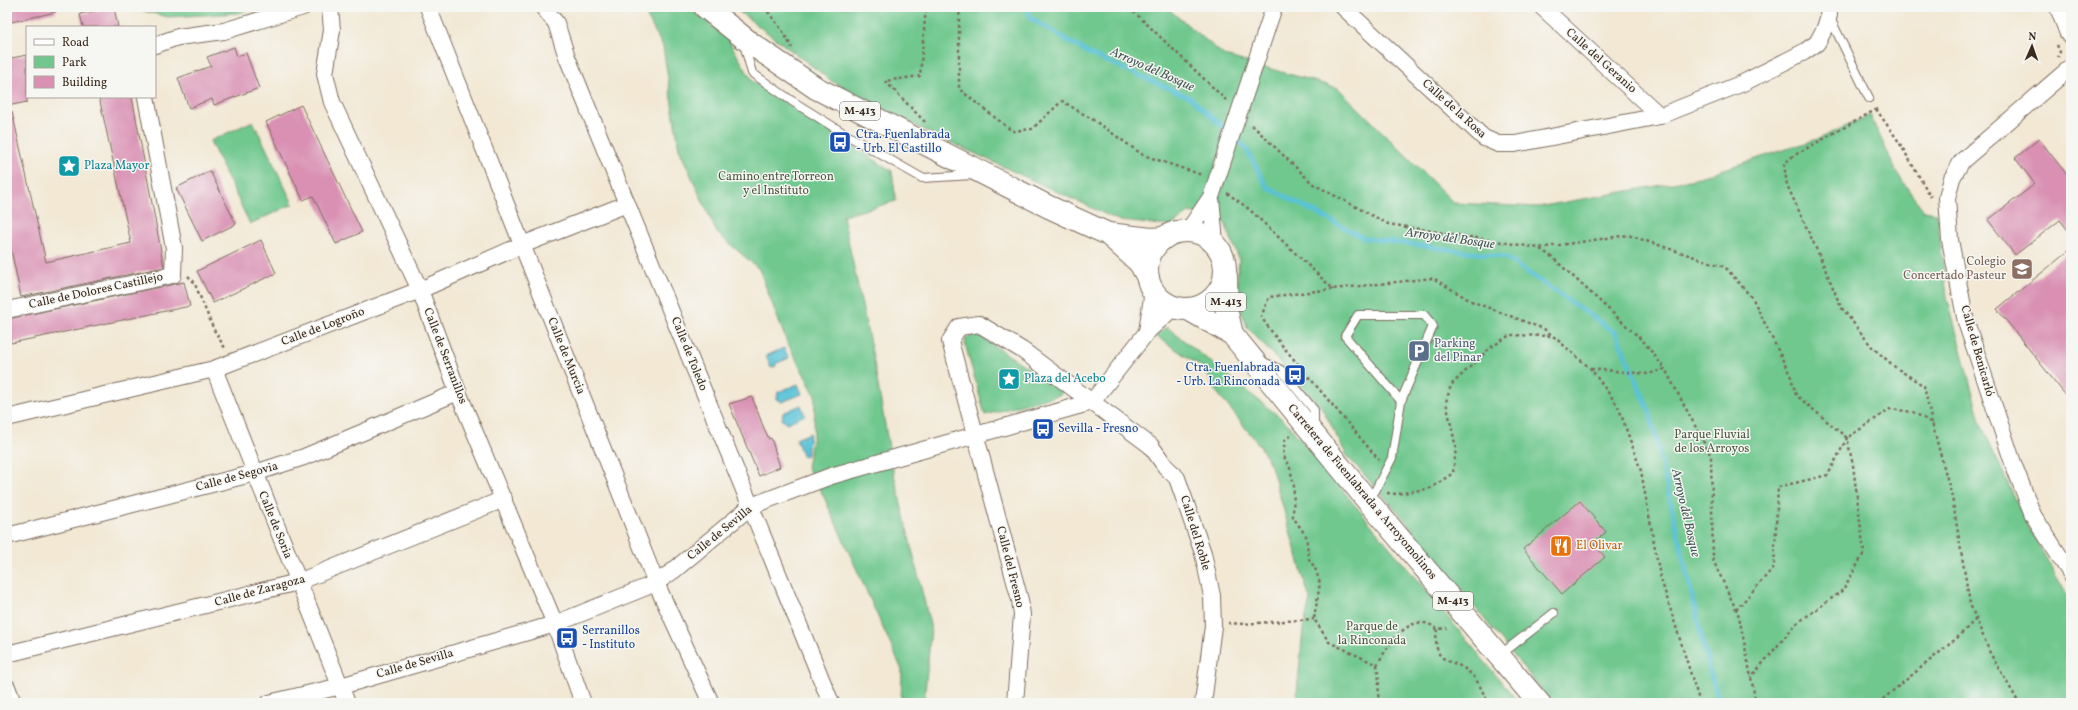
<svg xmlns="http://www.w3.org/2000/svg" width="2078" height="710" font-family="Vollkorn,serif">
<rect width="100%" height="100%" fill="#f6f6f2"/>
<filter id="ink" filterUnits="userSpaceOnUse"><feTurbulence type="fractalNoise" baseFrequency=".025" numOctaves="2"/><feDisplacementMap in="SourceGraphic" scale="8" xChannelSelector="R" yChannelSelector="G"/><feConvolveMatrix kernelMatrix="1 2 1 2 8 2 1 2 1" color-interpolation-filters="sRGB"/></filter>
<filter id="wash" filterUnits="userSpaceOnUse"><feTurbulence type="fractalNoise" baseFrequency=".012" numOctaves="4" result="noise"/><feDisplacementMap in="SourceGraphic" scale="16" xChannelSelector="R" yChannelSelector="G"/><feGaussianBlur stdDeviation="0.9" result="paint"/><feColorMatrix in="noise" values="0 0 0 0 0 0 0 0 0 0 0 0 0 0 0 0 0 1.4 0 .05"/><feComposite in="paint" operator="in"/></filter>
<g filter="url(#wash)">
<rect width="100%" height="100%" fill="#f2e8d4"/>
<g fill="#70c88e" stroke="#567956">
<polygon points="128,7 256,7 239,13 168,17"/>
<polygon points="642,7 688,7 727,38 753,82 892,171 896,201 843,216 873,357 893,470 931,629 924,703 901,703 902,670 823,495 807,467 814,429 815,395 786,340 759,269 717,233 679,149 663,47"/>
<polygon points="733,7 1166,7 1225,56 1338,88 1454,203 1538,207 1690,180 1818,139 1870,115 1897,173 1923,211 1937,213 1947,297 1981,424 2026,523 2071,602 2071,703 1552,703 1398,512 1347,456 1322,408 1247,327 1236,295 1239,259 1225,223 1190,212 1171,226 1120,221 922,129 833,82"/>
<polygon points="253,121 293,204 250,224 210,141"/>
<polygon points="1167,327 1286,422 1519,703 1296,703 1303,629 1310,600 1271,466 1260,446 1215,390 1205,369 1156,336"/>
<polygon points="973,335 981,337 1060,389 1063,392 1059,395 985,415 965,344 966,338"/>
</g>
<g fill="#5ac2d7" stroke="#4a767a">
<polygon points="784,348 789,358 775,364 776,366 771,368 766,356"/>
<polygon points="798,384 802,394 782,402 777,399 778,392"/>
<polygon points="801,405 805,415 787,423 782,420 783,413"/>
<polygon points="810,433 807,455 803,457 796,439"/>
</g>
<g fill="none" stroke-linecap="round" stroke-linejoin="round">
<g stroke="#5ac2d7" stroke-width="4.5">
<polyline points="1027,7 1030,18 1092,55 1191,98 1228,132"/>
<polyline points="1234,137 1245,147 1267,187 1364,238 1505,257 1616,333 1650,413 1709,669 1720,703"/>
</g>
</g>
<g id="blocks">
<g fill="#d990b3">
<polygon points="7,7 55,7 56,12 7,23"/>
<polygon points="114,7 118,27 83,27 80,14"/>
<polygon points="234,47 237,56 246,53 259,88 214,105 212,99 189,108 178,78 211,66 207,57"/>
<polygon points="27,55 27,102 7,106 7,59"/>
<polygon points="99,97 132,97 164,267 21,297 7,230 7,113 12,112 46,262 131,243"/>
<polygon points="301,105 362,232 336,244 313,196 303,200 266,122"/>
<polygon points="2039,139 2071,180 2071,234 2060,220 2015,255 1988,220 2035,184 2015,158"/>
<polygon points="210,171 236,224 202,241 176,188"/>
<polygon points="261,240 276,273 213,303 197,271"/>
<polygon points="2071,249 2071,402 1997,309"/>
<polygon points="184,282 190,306 11,343 7,319"/>
<polygon points="752,397 763,426 769,439 771,438 780,467 759,476 729,404"/>
<polygon points="1580,501 1606,532 1593,543 1605,557 1562,594 1523,549"/>
</g>
</g>
</g>
<g filter="url(#ink)">
<use href="#blocks" fill-opacity="0" stroke="#7b6c5e" stroke-width="1"/>
<g fill="none" stroke-linecap="round" stroke-linejoin="round">
<g stroke="#7b6c5e" stroke-width="10">
<g id="lane">
<polyline points="1829,16 1869,98"/>
<polyline points="744,44 752,73 792,101 845,134 922,178 973,175"/>
<polyline points="1264,362 1281,370 1314,410 1314,427"/>
<polyline points="1367,499 1375,491 1392,458 1401,401 1433,326 1424,315 1358,315 1345,336 1401,401"/>
<polyline points="1500,655 1554,613"/>
</g>
</g>
<g stroke="#7b6c5e" stroke-width="18">
<g id="street">
<polyline points="330,7 332,30 325,74 332,102 420,290 458,392 555,624 583,703"/>
<polyline points="428,7 656,583 711,703"/>
<polyline points="543,7 556,23 567,57 831,703"/>
<polyline points="1343,7 1484,138 1498,144 1515,144 1660,116 1743,83 1804,52 1817,43 1825,28 1829,15 1827,7"/>
<polyline points="1542,7 1660,116"/>
<polyline points="155,45 178,37 224,31 303,7"/>
<polyline points="2071,67 1962,161 1952,178 1947,198 1950,240 1966,322 2013,463 2033,515 2071,574"/>
<polyline points="1211,197 1215,243"/>
<polyline points="1188,231 1211,197"/>
<polyline points="7,310 173,275 174,248 146,97"/>
<polyline points="1147,332 1153,290"/>
<polyline points="214,369 347,703"/>
<polyline points="7,418 214,369 420,290 522,245 627,204"/>
<polyline points="7,536 255,473 304,457 458,392"/>
<polyline points="7,654 298,582 504,499"/>
<polyline points="7,687 13,703"/>
<polyline points="269,703 341,686 555,624 656,583 673,571 751,506 831,476 1092,402 1147,332 1174,307"/>
<polyline points="1015,703 1022,615 1020,600 950,341 959,327 979,324 1022,350 1151,446 1165,466 1177,478 1203,553 1212,596 1213,626 1203,703"/>
</g>
</g>
<g stroke="#7b6c5e" stroke-width="24">
<polyline id="secondary" points="2061,7 2071,33"/>
</g>
<g stroke="#7b6c5e" stroke-width="24">
<g id="primary">
<polyline points="705,7 753,45 816,88 1049,207 1108,234 1140,263 1148,278"/>
<circle cx="1186" cy="270" r="39"/>
<polyline points="1108,234 1151,239 1164,238"/>
<polyline points="1226,276 1227,313 1232,334"/>
<polyline points="1188,309 1232,334 1367,500 1539,703"/>
</g>
</g>
<g stroke="#7b6c5e" stroke-width="2.5" stroke-dasharray="3 3" stroke-linecap="butt">
<polyline points="764,7 782,30 792,48"/>
<polyline points="961,7 959,16 959,89 1012,131 1032,129 1062,101 1095,121 1143,155 1202,175"/>
<polyline points="1129,7 1226,100"/>
<polyline points="2057,45 2060,52 2058,57"/>
<polyline points="1876,109 1899,142 1931,197"/>
<polyline points="1877,109 1793,156 1784,164 1787,185 1820,257 1841,307 1872,347 1895,367 1924,386 1932,423"/>
<polyline points="925,122 885,81 920,76 926,7"/>
<polyline points="1252,125 1313,184 1388,224 1539,248 1628,235 1725,267 1753,299 1791,377 1796,395 1847,438 1890,409 1913,412 1932,423 1952,497 1970,604 1990,653 2019,703"/>
<polyline points="1227,193 1249,209 1333,289 1433,278 1471,301 1544,329 1553,336"/>
<polyline points="1540,249 1552,257 1644,342 1665,369"/>
<polyline points="188,276 194,282 214,330 225,348"/>
<polyline points="1333,289 1269,297 1261,317 1280,343 1379,460"/>
<polyline points="1591,369 1648,374 1665,369 1711,456 1713,560 1739,616 1756,703"/>
<polyline points="1291,436 1285,440 1283,455 1290,468 1294,486 1293,517 1306,536 1309,559 1315,568 1320,583 1314,619 1329,642 1377,665 1379,680 1378,703"/>
<polyline points="1387,493 1397,494 1431,488 1453,473 1456,448 1446,402 1451,385 1490,348 1510,335 1553,336 1591,369 1618,406 1641,471 1660,576 1700,703"/>
<polyline points="1736,610 1774,567 1778,487 1828,475 1847,438 1853,465 1864,553 1843,590 1796,624 1751,677"/>
<polyline points="1228,623 1243,624 1314,619"/>
<path d="M 1437,629 C 1432,669 1452,655 1471,674 C 1481,684 1482,693 1489,703"/>
<path d="M 1377,665 C 1388,645 1411,608 1437,629 L 1447,628"/>
<polyline points="1878,703 1957,638 1976,619"/>
</g>
<use href="#lane" stroke="#fff" stroke-width="8"/>
<use href="#street" stroke="#fff" stroke-width="16"/>
<use href="#secondary" stroke="#fff" stroke-width="22"/>
<use href="#primary" stroke="#fff" stroke-width="22"/>
<g stroke="#7b6c5e" stroke-width="18" stroke-linecap="butt">
<polyline id="street-bridge" points="1211,197 1274,7"/>
</g>
<use href="#street-bridge" stroke="#fff" stroke-width="16"/>
</g>
</g>
<defs>
<g id="bus-square" transform="scale(1.15)"><rect x="-9" y="-9" width="18" height="18" rx="4" fill="#1a4fb4" stroke="#f6f6f2"/><path d="M-5-6H5V4H4V6H2V4H-2V6H-4V4H-5ZM-3.5-4V0h7V-4ZM-3.5 1.2v1.5H-2V1.2ZM2 1.2v1.5H3.5V1.2Z" fill="#fff"/></g>
<g id="sight-square" transform="scale(1.15)"><rect x="-9" y="-9" width="18" height="18" rx="4" fill="#0f9aa8" stroke="#f6f6f2"/><path d="M0-6L1.8-2.2L6-1.7L2.9 1.2L3.7 5.4L0 3.3L-3.7 5.4L-2.9 1.2L-6-1.7L-1.8-2.2Z" fill="#fff"/></g>
<g id="school-square" transform="scale(1.15)"><rect x="-9" y="-9" width="18" height="18" rx="4" fill="#8d6e63" stroke="#f6f6f2"/><path d="M0-5L7-2L0 1L-7-2ZM-4 1L0 2.5L4 1V4Q0 6-4 4Z" fill="#fff"/></g>
<g id="parking-square" transform="scale(1.15)"><rect x="-9" y="-9" width="18" height="18" rx="4" fill="#5c6f8a" stroke="#f6f6f2"/><path d="M-3.5-5.5H1a3.5 3.5 0 0 1 0 7H-1V5.5H-3.5ZM-1-3.4V-.6H.8a1.4 1.4 0 0 0 0-2.8Z" fill="#fff"/></g>
<g id="restaurant-square" transform="scale(1.15)"><rect x="-9" y="-9" width="18" height="18" rx="4" fill="#e8710a" stroke="#f6f6f2"/><path d="M-5-6h1v4h1v-4h1v4h1v-4h1v5L-1.5 .5V6h-2V.5L-5-1ZM5-6V6H3V1.5H1.5Q1.5-4 5-6Z" fill="#fff"/></g>
</defs>
<g fill-rule="evenodd">
<use href="#bus-square" x="840" y="142"/>
<use href="#sight-square" x="69" y="166"/>
<use href="#school-square" x="2022" y="269"/>
<use href="#parking-square" x="1419" y="351"/>
<use href="#bus-square" x="1295" y="375"/>
<use href="#sight-square" x="1009" y="379"/>
<use href="#bus-square" x="1043" y="429"/>
<use href="#restaurant-square" x="1561" y="546"/>
<use href="#bus-square" x="567" y="638"/>
</g>
<g text-anchor="middle" dominant-baseline="central" stroke-width="3" stroke-linejoin="round" paint-order="stroke">
<g fill="#f6f6f2" stroke="#73675e" stroke-width="1">
<rect x="840" y="102" width="40" height="18" rx="3"/>
<rect x="1206" y="293" width="40" height="18" rx="3"/>
<rect x="1433" y="592" width="40" height="18" rx="3"/>
</g>
<g font-size="11" font-weight="bold" fill="#3b2a1e">
<text x="860" y="111">M-413</text>
<text x="1226" y="302">M-413</text>
<text x="1453" y="601">M-413</text>
</g>
<g font-size="12" fill="#3b2a1e" stroke="#f6f6f2">
<text transform="translate(1601 61) rotate(42)">Calle del Geranio</text>
<text transform="translate(1454 109) rotate(42)">Calle de la Rosa</text>
<text transform="translate(96 291) rotate(-12)">Calle de Dolores Castillejo</text>
<text transform="translate(323 327) rotate(-21)">Calle de Logroño</text>
<text transform="translate(1977 351) rotate(74)">Calle de Benicarló</text>
<text transform="translate(689 354) rotate(68)">Calle de Toledo</text>
<text transform="translate(445 356) rotate(69)">Calle de Serranillos</text>
<text transform="translate(566 356) rotate(68)">Calle de Murcia</text>
<text transform="translate(237 477) rotate(-15)">Calle de Segovia</text>
<text transform="translate(1362 492) rotate(50)">Carretera de Fuenlabrada a Arroyomolinos</text>
<text transform="translate(275 525) rotate(68)">Calle de Soria</text>
<text transform="translate(720 533) rotate(-39)">Calle de Sevilla</text>
<text transform="translate(1195 533) rotate(73)">Calle del Roble</text>
<text transform="translate(1010 567) rotate(76)">Calle del Fresno</text>
<text transform="translate(260 591) rotate(-15)">Calle de Zaragoza</text>
<text transform="translate(415 664) rotate(-16)">Calle de Sevilla</text>
</g>
<g font-size="12" fill="#164399" stroke="#f6f6f2" text-anchor="start">
<text x="856" y="135">Ctra. Fuenlabrada<tspan x="856" dy="14">- Urb. El Castillo</tspan></text>
<text x="1280" y="368" text-anchor="end">Ctra. Fuenlabrada<tspan x="1280" dy="14">- Urb. La Rinconada</tspan></text>
<text x="1058" y="429">Sevilla - Fresno</text>
<text x="582" y="631">Serranillos<tspan x="582" dy="14">- Instituto</tspan></text>
</g>
<g font-size="12" fill="#0d838f" stroke="#f6f6f2" text-anchor="start">
<text x="84" y="166">Plaza Mayor</text>
<text x="1024" y="379">Plaza del Acebo</text>
</g>
<g font-size="12" fill="#4b5940" stroke="#f6f6f2">
<text x="776" y="177">Camino entre Torreon<tspan x="776" dy="14">y el Instituto</tspan></text>
<text x="1712" y="435">Parque Fluvial<tspan x="1712" dy="14">de los Arroyos</tspan></text>
<text x="1372" y="627">Parque de<tspan x="1372" dy="14">la Rinconada</tspan></text>
</g>
<g font-size="12" fill="#785e54" stroke="#f6f6f2" text-anchor="end">
<text x="2006" y="262">Colegio<tspan x="2006" dy="14">Concertado Pasteur</tspan></text>
</g>
<g font-size="12" fill="#4e5e75" stroke="#f6f6f2" text-anchor="start">
<text x="1434" y="344">Parking<tspan x="1434" dy="14">del Pinar</tspan></text>
</g>
<g font-size="12" fill="#c56008" stroke="#f6f6f2" text-anchor="start">
<text x="1576" y="546">El Olivar</text>
</g>
<g font-size="13" font-style="italic" fill="#445856" stroke="#f6f6f2">
<text transform="translate(1152 70) rotate(24)">Arroyo del Bosque</text>
<text transform="translate(1450 239) rotate(8)">Arroyo del Bosque</text>
<text transform="translate(1685 513) rotate(77)">Arroyo del Bosque</text>
</g>
</g>
<rect width="2078" height="710" fill="none" stroke="#f6f6f2" stroke-width="24"/>
<rect x="26" y="26" width="130" height="72" fill="#f6f6f2" stroke="#aba49d"/>
<rect x="34" y="39" width="20" height="6" fill="#ffffff" stroke="#aba49d"/>
<text x="62" y="46" font-size="12" fill="#3b2a1e">Road</text>
<rect x="34" y="56" width="20" height="12" fill="#70c88e" stroke="#aba49d"/>
<text x="62" y="66" font-size="12" fill="#3b2a1e">Park</text>
<rect x="34" y="76" width="20" height="12" fill="#d990b3" stroke="#aba49d"/>
<text x="62" y="86" font-size="12" fill="#3b2a1e">Building</text>
<g transform="translate(2032 46) rotate(2)" stroke="#f6f6f2" stroke-width="3" paint-order="stroke">
<path d="M0-3L7 15L0 10L-7 15Z" fill="#3b2a1e"/>
<text y="-6" font-size="11" font-weight="bold" text-anchor="middle" fill="#3b2a1e">N</text>
</g>
</svg>
